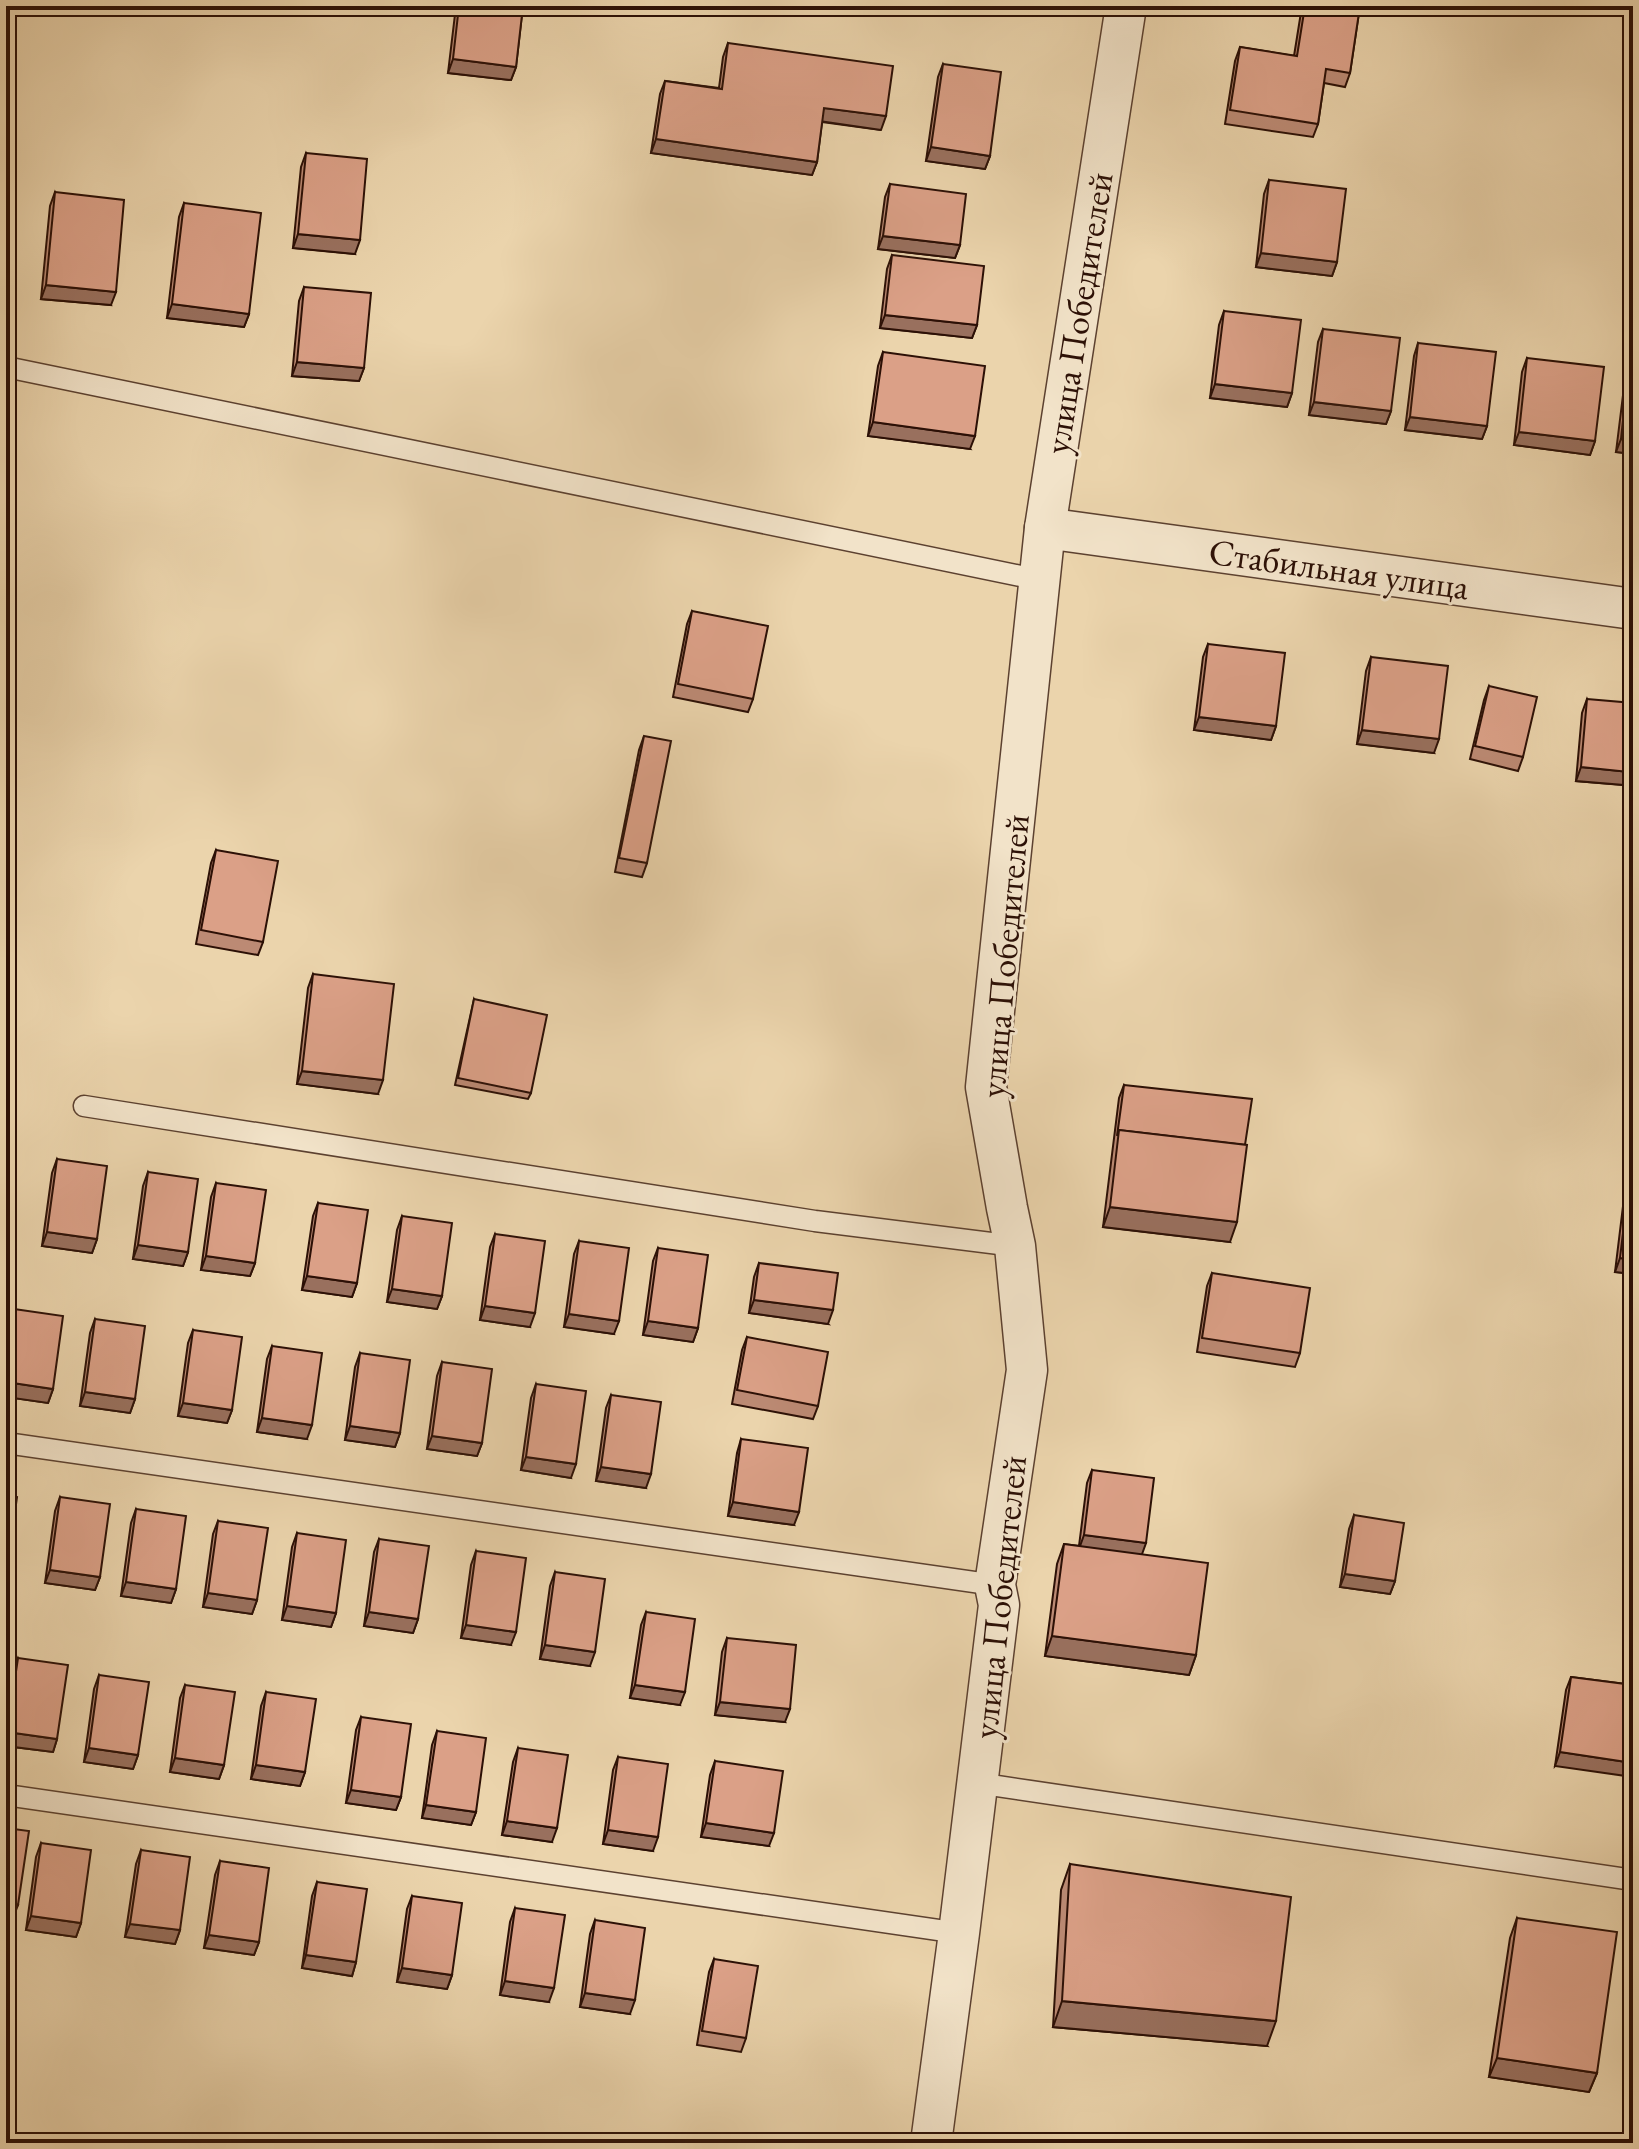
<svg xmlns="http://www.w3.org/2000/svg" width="1639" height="2149" font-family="'EB Garamond',serif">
<rect width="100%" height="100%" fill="#ebd4ac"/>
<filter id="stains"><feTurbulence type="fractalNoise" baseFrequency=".0025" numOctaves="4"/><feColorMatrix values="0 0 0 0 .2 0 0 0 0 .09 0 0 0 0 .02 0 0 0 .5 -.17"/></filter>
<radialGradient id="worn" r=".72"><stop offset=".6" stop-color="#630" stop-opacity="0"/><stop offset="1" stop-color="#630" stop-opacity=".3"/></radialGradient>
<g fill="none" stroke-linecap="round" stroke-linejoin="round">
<g stroke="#5c4130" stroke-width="23">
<g id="service">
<polyline points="6,367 1040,580"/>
<polyline points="84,1106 815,1221 1015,1246"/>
<polyline points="6,1443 995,1585"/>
<polyline points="977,1783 1633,1880"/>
<polyline points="6,1795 959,1933"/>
</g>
</g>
<g stroke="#5c4130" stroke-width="43">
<g id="minor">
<polyline points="1045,528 1633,609"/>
<polyline points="931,2143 959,1933 999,1605 995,1585 1027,1370 1015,1246 1007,1208 986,1087 1045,528 1126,6"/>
</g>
</g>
<use href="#service" stroke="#f2e3c9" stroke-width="20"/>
<use href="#minor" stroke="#f2e3c9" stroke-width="40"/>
</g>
<g fill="#bc8a74" stroke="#2c1006" stroke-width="2">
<polygon points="456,6 523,6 516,67 511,80 448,73"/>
<polygon points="1302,6 1360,6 1350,73 1345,87 1324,83 1318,124 1313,137 1225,124 1235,61 1240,47 1294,56"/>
<polygon points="728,43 881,130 822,122 817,162 812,175 651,153 660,94 665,81 719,88 723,57"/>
<polygon points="943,64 990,156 985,169 926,161 938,77"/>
<polygon points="306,153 355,254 293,248 301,167"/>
<polygon points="1269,180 1337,262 1332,276 1256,267 1264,194"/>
<polygon points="890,184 960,245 955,258 878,249 885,197"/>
<polygon points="55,192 111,305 41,299 50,206"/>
<polygon points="184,203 249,314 244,327 167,318 179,217"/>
<polygon points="892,255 977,325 972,338 880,328 887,269"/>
<polygon points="304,287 364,368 359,381 292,376 299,301"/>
<polygon points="1224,311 1292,393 1287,407 1210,398 1219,325"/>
<polygon points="1323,329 1391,411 1386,424 1309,415 1318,342"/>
<polygon points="1418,343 1487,426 1482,439 1405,430 1414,356"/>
<polygon points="883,352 970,449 868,436 878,366"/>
<polygon points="1527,358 1595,441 1590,455 1514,445 1522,372"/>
<polygon points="1629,365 1633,365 1633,454 1616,452 1625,379"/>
<polygon points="692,611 753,699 748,712 673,697 687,624"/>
<polygon points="1208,644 1276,726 1271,740 1194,730 1203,657"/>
<polygon points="1371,657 1434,753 1357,744 1366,671"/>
<polygon points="1489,686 1523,757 1518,771 1470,759 1484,700"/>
<polygon points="1587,699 1624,785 1576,781 1582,713"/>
<polygon points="644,736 647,863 642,877 615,872 639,750"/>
<polygon points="216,850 263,942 258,955 196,944 211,863"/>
<polygon points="313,974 378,1094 297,1084 308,988"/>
<polygon points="474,999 531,1093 528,1099 455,1085"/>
<polygon points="1124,1085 1230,1242 1103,1227 1119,1098"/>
<polygon points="57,1159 97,1239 92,1253 42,1246 52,1173"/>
<polygon points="148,1172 188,1252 183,1266 133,1259 143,1186"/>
<polygon points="216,1183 255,1263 250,1276 201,1270 211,1197"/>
<polygon points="1629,1184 1633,1274 1615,1272 1624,1198"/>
<polygon points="318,1203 357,1283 352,1297 302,1290 313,1216"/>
<polygon points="402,1216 442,1296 437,1309 387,1302 397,1230"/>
<polygon points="495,1234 530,1327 480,1320 490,1247"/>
<polygon points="579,1241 614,1334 564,1327 574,1254"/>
<polygon points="658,1248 698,1328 693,1342 643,1335 653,1261"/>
<polygon points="759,1263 828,1324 749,1313 754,1277"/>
<polygon points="1212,1273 1300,1353 1295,1367 1197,1352 1207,1286"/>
<polygon points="14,1309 53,1389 48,1403 6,1397 6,1342 9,1323"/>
<polygon points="95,1319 135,1399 130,1413 80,1406 90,1333"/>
<polygon points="193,1330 232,1410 227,1423 178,1416 188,1343"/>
<polygon points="747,1337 818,1406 813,1419 732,1404 742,1350"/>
<polygon points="272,1346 307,1439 257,1432 267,1359"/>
<polygon points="360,1353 400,1433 395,1447 345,1440 355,1367"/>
<polygon points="442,1362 482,1443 477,1456 427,1449 437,1376"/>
<polygon points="536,1384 571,1478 521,1470 531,1398"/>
<polygon points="611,1395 646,1488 596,1481 606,1408"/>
<polygon points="741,1439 794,1525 728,1516 737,1453"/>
<polygon points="1092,1470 1142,1554 1196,1655 1189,1675 1045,1656 1057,1564 1064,1544 1079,1546 1087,1483"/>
<polygon points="60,1497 100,1577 95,1590 45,1583 55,1511"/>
<polygon points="136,1509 176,1589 171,1603 121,1596 131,1523"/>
<polygon points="1354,1515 1395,1581 1390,1594 1340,1587 1349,1529"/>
<polygon points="218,1521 257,1600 252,1614 203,1607 213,1534"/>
<polygon points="297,1533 336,1613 331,1627 282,1620 292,1547"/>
<polygon points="379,1539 418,1619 413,1633 364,1626 374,1552"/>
<polygon points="476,1551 511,1645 461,1638 471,1565"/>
<polygon points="555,1572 590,1666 540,1659 550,1586"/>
<polygon points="646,1612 680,1705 630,1698 641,1625"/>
<polygon points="727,1638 785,1722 715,1715 722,1652"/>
<polygon points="18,1658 57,1739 53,1752 6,1746 6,1720 13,1672"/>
<polygon points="99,1675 138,1755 133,1769 84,1762 94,1689"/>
<polygon points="1571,1677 1633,1685 1555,1766 1566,1690"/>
<polygon points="185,1685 224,1765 219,1779 170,1772 180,1698"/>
<polygon points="266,1692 305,1772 300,1786 251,1779 261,1706"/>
<polygon points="361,1717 401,1797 396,1810 346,1803 356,1730"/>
<polygon points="437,1731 476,1812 471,1825 422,1818 432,1745"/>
<polygon points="518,1748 552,1842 502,1835 513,1762"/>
<polygon points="618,1757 653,1851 603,1844 613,1770"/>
<polygon points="715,1761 769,1846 701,1837 710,1775"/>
<polygon points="41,1843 81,1923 76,1937 26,1930 36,1857"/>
<polygon points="141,1850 180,1930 175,1944 125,1937 136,1864"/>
<polygon points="220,1861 259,1942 254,1955 204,1948 215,1875"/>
<polygon points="1070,1864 1267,2046 1053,2027 1061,1890"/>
<polygon points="317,1882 356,1962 352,1976 302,1968 312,1896"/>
<polygon points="412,1896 452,1975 447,1989 397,1982 407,1909"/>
<polygon points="515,1908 549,2002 500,1995 510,1922"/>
<polygon points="1517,1918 1597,2073 1589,2092 1489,2077 1510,1938"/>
<polygon points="595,1920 630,2014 580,2007 590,1934"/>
<polygon points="714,1959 746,2038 741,2052 697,2045 709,1972"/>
</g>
<g fill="#99705e" stroke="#2c1006" stroke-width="2">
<polygon points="1582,6 1602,6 1601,8"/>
<polygon points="453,59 516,67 511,80 448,73"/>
<polygon points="824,108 886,116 881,130 819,121"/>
<polygon points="656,139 817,162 812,175 651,153"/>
<polygon points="931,147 990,156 985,169 926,161"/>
<polygon points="298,234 360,240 355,254 293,248"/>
<polygon points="883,236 960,245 955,258 878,249"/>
<polygon points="1261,253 1337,262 1332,276 1256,267"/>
<polygon points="46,285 116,292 111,305 41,299"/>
<polygon points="172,304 249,314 244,327 167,318"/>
<polygon points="885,315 977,325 972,338 880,328"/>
<polygon points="297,362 364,368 359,381 292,376"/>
<polygon points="1215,384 1292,393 1287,407 1210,398"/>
<polygon points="1314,402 1391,411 1386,424 1309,415"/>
<polygon points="1410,417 1487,426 1482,439 1405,430"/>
<polygon points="873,422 975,436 970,449 868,436"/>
<polygon points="1519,432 1595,441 1590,455 1514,445"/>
<polygon points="1621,439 1633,440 1633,454 1616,452"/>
<polygon points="1199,717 1276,726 1271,740 1194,730"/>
<polygon points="1362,730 1439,739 1434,753 1357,744"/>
<polygon points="1581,767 1629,772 1624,785 1576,781"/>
<polygon points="302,1071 383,1080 378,1094 297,1084"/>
<polygon points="1110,1207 1237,1222 1230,1242 1103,1227"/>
<polygon points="47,1232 97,1239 92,1253 42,1246"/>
<polygon points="138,1245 188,1252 183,1266 133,1259"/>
<polygon points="206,1256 255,1263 250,1276 201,1270"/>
<polygon points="1620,1258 1633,1260 1633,1274 1615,1272"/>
<polygon points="307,1276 357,1283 352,1297 302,1290"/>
<polygon points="392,1289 442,1296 437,1309 387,1302"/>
<polygon points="754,1300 833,1310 828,1324 749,1313"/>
<polygon points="485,1306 535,1313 530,1327 480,1320"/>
<polygon points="569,1314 619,1321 614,1334 564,1327"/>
<polygon points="648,1321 698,1328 693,1342 643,1335"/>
<polygon points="6,1382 53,1389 48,1403 6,1397"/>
<polygon points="85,1392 135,1399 130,1413 80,1406"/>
<polygon points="183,1403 232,1410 227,1423 178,1416"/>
<polygon points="262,1418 312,1425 307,1439 257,1432"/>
<polygon points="350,1426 400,1433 395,1447 345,1440"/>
<polygon points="432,1436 482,1443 477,1456 427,1449"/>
<polygon points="526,1457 576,1464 571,1478 521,1470"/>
<polygon points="601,1467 651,1474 646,1488 596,1481"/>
<polygon points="733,1502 799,1512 794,1525 728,1516"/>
<polygon points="1084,1535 1146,1543 1141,1557 1079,1549"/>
<polygon points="50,1570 100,1577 95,1590 45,1583"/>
<polygon points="1345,1574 1395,1581 1390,1594 1340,1587"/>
<polygon points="126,1582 176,1589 171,1603 121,1596"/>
<polygon points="208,1593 257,1600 252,1614 203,1607"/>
<polygon points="287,1606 336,1613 331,1627 282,1620"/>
<polygon points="369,1612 418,1619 413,1633 364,1626"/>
<polygon points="466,1625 516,1632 511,1645 461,1638"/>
<polygon points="1052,1636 1196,1655 1189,1675 1045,1656"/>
<polygon points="545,1645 595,1652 590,1666 540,1659"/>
<polygon points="635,1685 685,1692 680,1705 630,1698"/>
<polygon points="720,1702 790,1709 785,1722 715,1715"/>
<polygon points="7,1732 57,1739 53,1752 6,1746 6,1736"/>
<polygon points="89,1748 138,1755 133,1769 84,1762"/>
<polygon points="1560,1752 1633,1763 1633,1777 1555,1766"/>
<polygon points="175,1758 224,1765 219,1779 170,1772"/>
<polygon points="256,1765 305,1772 300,1786 251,1779"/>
<polygon points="351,1790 401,1797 396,1810 346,1803"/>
<polygon points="426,1805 476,1812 471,1825 422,1818"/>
<polygon points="507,1821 557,1828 552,1842 502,1835"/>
<polygon points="706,1823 774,1833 769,1846 701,1837"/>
<polygon points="608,1830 658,1837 653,1851 603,1844"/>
<polygon points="6,1903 18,1905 13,1918 6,1917"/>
<polygon points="31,1916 81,1923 76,1937 26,1930"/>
<polygon points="130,1924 180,1930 175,1944 125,1937"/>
<polygon points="209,1935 259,1942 254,1955 204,1948"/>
<polygon points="306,1955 356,1962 352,1976 302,1968"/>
<polygon points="402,1968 452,1975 447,1989 397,1982"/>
<polygon points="505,1981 554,1988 549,2002 500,1995"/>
<polygon points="585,1993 635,2000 630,2014 580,2007"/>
<polygon points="1062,2001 1276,2021 1267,2046 1053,2027"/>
<polygon points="1497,2058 1597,2073 1589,2092 1489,2077"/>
</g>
<g fill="#dba087" stroke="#2c1006" stroke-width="2">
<polygon points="459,6 523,6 516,67 453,59"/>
<polygon points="1305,6 1360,6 1350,73 1326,69 1318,124 1230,110 1240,47 1297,56"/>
<polygon points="728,43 893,66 886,116 824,108 817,162 656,139 665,81 722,89"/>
<polygon points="943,64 1001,72 990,156 931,147"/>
<polygon points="306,153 367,159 360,240 298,234"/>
<polygon points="1269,180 1346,189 1337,262 1261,253"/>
<polygon points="890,184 966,194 960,245 883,236"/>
<polygon points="55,192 124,200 116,292 46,285"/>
<polygon points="184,203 261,213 249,314 172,304"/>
<polygon points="892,255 984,266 977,325 885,315"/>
<polygon points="304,287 371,293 364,368 297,362"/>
<polygon points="1224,311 1301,320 1292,393 1215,384"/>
<polygon points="1323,329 1400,338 1391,411 1314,402"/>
<polygon points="1418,343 1496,352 1487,426 1410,417"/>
<polygon points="883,352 985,366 975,436 873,422"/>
<polygon points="1527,358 1604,367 1595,441 1519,432"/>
<polygon points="1629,365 1633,365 1633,440 1621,439"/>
<polygon points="692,611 768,626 753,699 678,684"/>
<polygon points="1208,644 1285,653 1276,726 1199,717"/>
<polygon points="1371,657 1448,666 1439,739 1362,730"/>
<polygon points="1489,686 1537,697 1523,757 1475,746"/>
<polygon points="1587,699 1633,703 1629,772 1581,767"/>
<polygon points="644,736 671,741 647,863 619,858"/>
<polygon points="216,850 278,861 263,942 201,930"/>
<polygon points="313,974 394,984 383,1080 302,1071"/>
<polygon points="474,999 547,1015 531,1093 458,1078"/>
<polygon points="1124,1085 1252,1099 1245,1145 1119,1130 1117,1136"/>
<polygon points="1119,1130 1247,1145 1237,1222 1110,1207"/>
<polygon points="57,1159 107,1166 97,1239 47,1232"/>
<polygon points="148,1172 198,1179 188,1252 138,1245"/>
<polygon points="216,1183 266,1190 255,1263 206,1256"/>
<polygon points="1629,1184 1633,1185 1633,1260 1620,1258"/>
<polygon points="318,1203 368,1210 357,1283 307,1276"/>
<polygon points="402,1216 452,1223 442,1296 392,1289"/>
<polygon points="495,1234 545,1241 535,1313 485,1306"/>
<polygon points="579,1241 629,1248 619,1321 569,1314"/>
<polygon points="658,1248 708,1255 698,1328 648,1321"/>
<polygon points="759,1263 838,1273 833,1310 754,1300"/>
<polygon points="1212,1273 1310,1288 1300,1353 1202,1338"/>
<polygon points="14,1309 63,1316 53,1389 6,1382 6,1364"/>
<polygon points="95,1319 145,1326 135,1399 85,1392"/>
<polygon points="193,1330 242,1337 232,1410 183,1403"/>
<polygon points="747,1337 828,1352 818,1406 737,1390"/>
<polygon points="272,1346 322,1353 312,1425 262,1418"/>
<polygon points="360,1353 410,1360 400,1433 350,1426"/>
<polygon points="442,1362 492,1369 482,1443 432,1436"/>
<polygon points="536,1384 586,1391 576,1464 526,1457"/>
<polygon points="611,1395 661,1402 651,1474 601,1467"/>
<polygon points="741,1439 808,1448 799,1512 733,1502"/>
<polygon points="1092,1470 1154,1478 1146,1543 1084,1535"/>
<polygon points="6,1495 17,1497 7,1570 6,1570"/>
<polygon points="60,1497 110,1504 100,1577 50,1570"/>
<polygon points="136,1509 186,1516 176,1589 126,1582"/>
<polygon points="1354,1515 1404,1523 1395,1581 1345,1574"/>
<polygon points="218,1521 268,1528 257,1600 208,1593"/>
<polygon points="297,1533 346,1540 336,1613 287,1606"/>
<polygon points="379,1539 429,1546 418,1619 369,1612"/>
<polygon points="1064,1544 1208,1563 1196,1655 1052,1636"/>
<polygon points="476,1551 526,1558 516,1632 466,1625"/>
<polygon points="555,1572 605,1579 595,1652 545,1645"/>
<polygon points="646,1612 695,1619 685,1692 635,1685"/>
<polygon points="727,1638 796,1645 790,1709 720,1702"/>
<polygon points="18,1658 68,1665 57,1739 7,1732"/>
<polygon points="99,1675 149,1682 138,1755 89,1748"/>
<polygon points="1571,1677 1633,1685 1633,1763 1560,1752"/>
<polygon points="185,1685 235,1692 224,1765 175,1758"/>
<polygon points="266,1692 316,1699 305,1772 256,1765"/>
<polygon points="361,1717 411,1724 401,1797 351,1790"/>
<polygon points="437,1731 486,1738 476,1812 426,1805"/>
<polygon points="518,1748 568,1755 557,1828 507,1821"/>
<polygon points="618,1757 668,1764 658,1837 608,1830"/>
<polygon points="715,1761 783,1771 774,1833 706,1823"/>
<polygon points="6,1828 29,1831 18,1905 6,1903"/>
<polygon points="41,1843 91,1850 81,1923 31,1916"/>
<polygon points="141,1850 190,1857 180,1930 130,1924"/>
<polygon points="220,1861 269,1868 259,1942 209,1935"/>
<polygon points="1070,1864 1291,1897 1276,2021 1062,2001"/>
<polygon points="317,1882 367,1889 356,1962 306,1955"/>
<polygon points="412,1896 462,1903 452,1975 402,1968"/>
<polygon points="515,1908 565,1915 554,1988 505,1981"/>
<polygon points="1517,1918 1617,1932 1597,2073 1497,2058"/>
<polygon points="595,1920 645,1928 635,2000 585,1993"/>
<polygon points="714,1959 758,1966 746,2038 702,2031"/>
</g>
<g text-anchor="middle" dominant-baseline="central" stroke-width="6" stroke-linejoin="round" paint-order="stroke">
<g font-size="36" fill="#2c1006" stroke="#f2e3c9">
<text transform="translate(1078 313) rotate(-81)">улица Победителей</text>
<text transform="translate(1339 569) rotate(8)">Стабильная улица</text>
<text transform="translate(1004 956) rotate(-85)">улица Победителей</text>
<text transform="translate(999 1597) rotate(-84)">улица Победителей</text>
</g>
</g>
<rect width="1639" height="2149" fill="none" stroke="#ebd4ac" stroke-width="32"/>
<rect x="8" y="8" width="1623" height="2133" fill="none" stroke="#2c1006" stroke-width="4"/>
<rect x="16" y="16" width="1607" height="2117" fill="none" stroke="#2c1006" stroke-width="2"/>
<rect width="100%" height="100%" filter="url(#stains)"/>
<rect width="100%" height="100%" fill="url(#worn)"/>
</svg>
